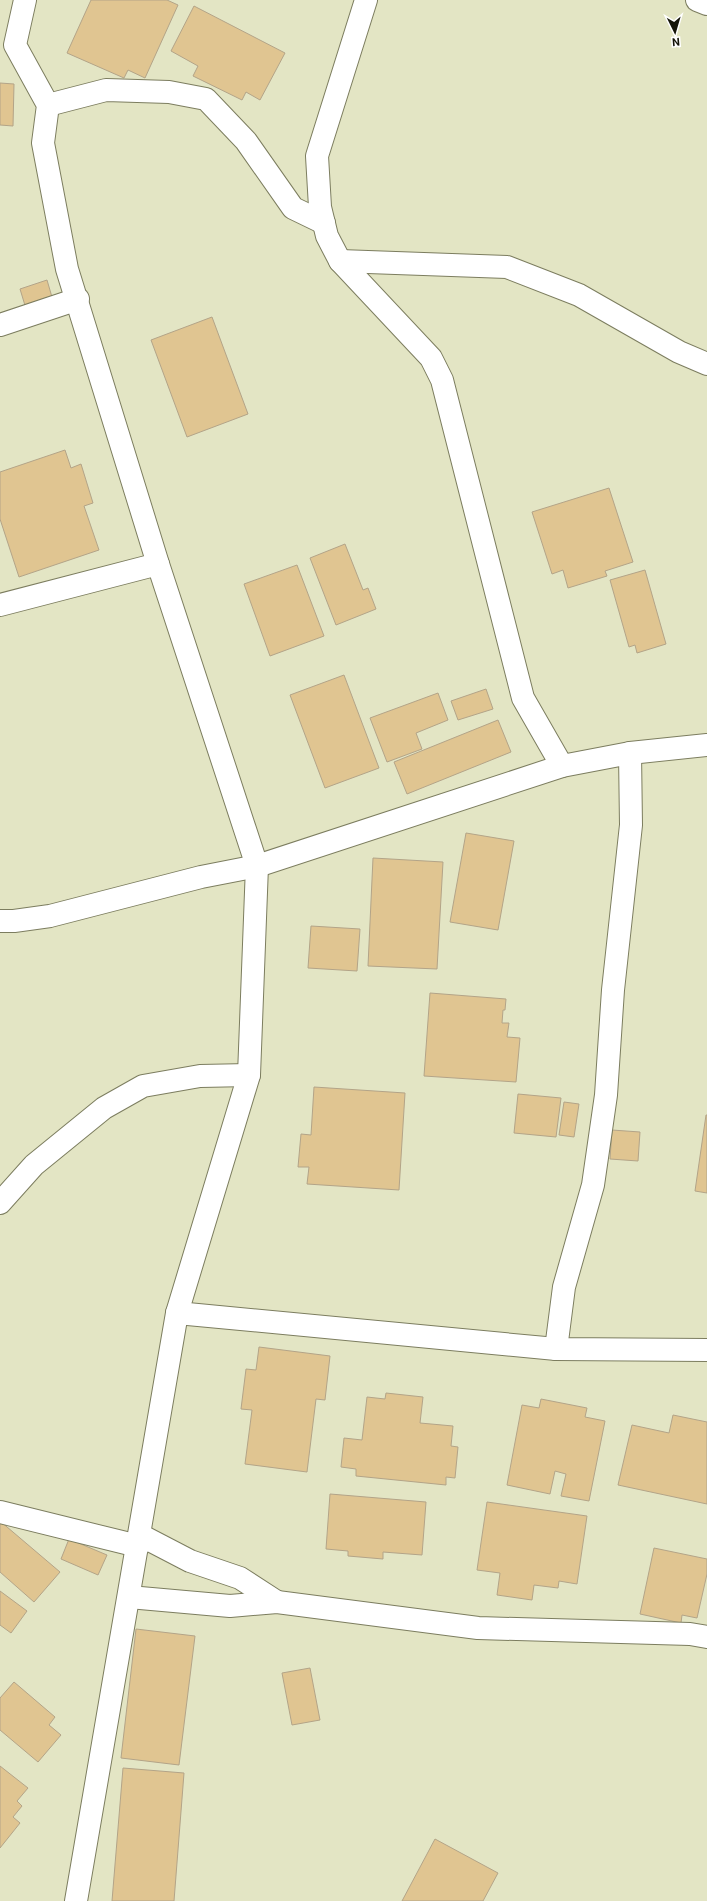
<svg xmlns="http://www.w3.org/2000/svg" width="707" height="1901" font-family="Roboto,sans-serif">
<rect width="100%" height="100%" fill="#e3e5c4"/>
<g fill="#e0c591" stroke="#b3a488">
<polygon points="91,0 167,0 178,5 145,78 128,70 124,78 67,53"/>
<polygon points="194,6 285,53 260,100 246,92 242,100 193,76 198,66 171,51"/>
<polygon points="0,83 14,84 13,126 0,125"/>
<polygon points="47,280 54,304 27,312 20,289"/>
<polygon points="212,317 248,414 187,437 151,340"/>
<polygon points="65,450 71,468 81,464 93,503 84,506 99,550 19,577 0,519 0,472"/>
<polygon points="609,488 633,562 605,571 607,576 568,588 563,570 552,574 532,512"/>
<polygon points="345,544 363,590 368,588 376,609 336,625 310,558"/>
<polygon points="297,565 324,636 270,656 244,584"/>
<polygon points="645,570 666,644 637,653 635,645 629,647 610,580"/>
<polygon points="344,675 379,768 325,788 290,695"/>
<polygon points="486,689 493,709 458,720 451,701"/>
<polygon points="438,693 448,720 416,733 422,749 387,762 370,718"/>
<polygon points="498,720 511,752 407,794 394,762"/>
<polygon points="466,833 514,841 498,930 450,922"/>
<polygon points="373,858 443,862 437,969 368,966"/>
<polygon points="311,926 360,929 357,971 308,968"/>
<polygon points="430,993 506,999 505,1010 503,1010 502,1023 509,1023 507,1037 520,1038 516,1082 424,1076"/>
<polygon points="314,1087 405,1093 399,1190 307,1184 309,1167 298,1167 301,1134 311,1135"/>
<polygon points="518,1094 561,1098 556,1137 514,1133"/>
<polygon points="564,1102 579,1104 574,1137 559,1135"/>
<polygon points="706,1115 707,1115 707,1193 695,1191"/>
<polygon points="612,1130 640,1132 638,1161 610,1159"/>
<polygon points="259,1347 330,1356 325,1400 316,1399 307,1472 245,1464 252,1410 241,1409 246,1369 256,1370"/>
<polygon points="386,1393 423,1397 420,1423 453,1426 451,1446 458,1447 455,1478 446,1477 446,1485 356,1476 356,1469 341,1467 344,1438 362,1440 367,1397 385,1399"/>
<polygon points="541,1399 587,1408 585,1417 605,1421 589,1501 561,1496 566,1474 555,1471 550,1494 507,1485 522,1405 539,1408"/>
<polygon points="673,1415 707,1422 707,1504 618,1485 632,1425 669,1433"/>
<polygon points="330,1494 426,1502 422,1555 383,1552 383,1559 348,1556 348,1551 326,1549"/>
<polygon points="487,1502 587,1516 577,1584 559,1581 558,1588 534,1585 532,1600 497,1595 500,1573 477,1570"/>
<polygon points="0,1521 60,1572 34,1602 0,1572"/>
<polygon points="69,1539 107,1555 98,1575 61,1559"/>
<polygon points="654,1548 707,1559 707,1574 697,1618 682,1615 681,1623 640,1614"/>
<polygon points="0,1591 27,1611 11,1633 0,1625"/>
<polygon points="136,1629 195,1636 179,1765 121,1758"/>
<polygon points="310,1668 320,1720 292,1725 282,1673"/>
<polygon points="14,1682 55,1717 49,1725 61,1735 38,1762 0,1730 0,1698"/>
<polygon points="0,1766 28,1788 17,1801 22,1806 13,1817 20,1823 0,1848"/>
<polygon points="123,1768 184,1773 174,1901 112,1901"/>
<polygon points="435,1839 498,1873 483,1901 402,1901"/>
</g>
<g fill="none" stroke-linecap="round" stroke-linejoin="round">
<g stroke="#7c7d5f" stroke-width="24">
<g id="street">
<polyline points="25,0 15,45 48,105 43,143 67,269 158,564 257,866 249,1075 177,1313 76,1901"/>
<polyline points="366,0 317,156 320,207 327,236 340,261 431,358 442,380 523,698 562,766"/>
<polyline points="697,0 707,4"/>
<polyline points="48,105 106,90 169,92 206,99 246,141 293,208 324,223"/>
<polyline points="340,261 507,267 579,295 679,352 707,364"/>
<polyline points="0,325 78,299"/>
<polyline points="0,605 158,564"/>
<polyline points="0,921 14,921 50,916 201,877 257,866 562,766 630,753 707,745"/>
<polyline points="0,1203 34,1165 104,1108 143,1086 200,1076 249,1075"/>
<polyline points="177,1313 556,1349 707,1350"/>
<polyline points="556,1349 564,1287 593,1185 606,1095 613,990 631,825 630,753"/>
<polyline points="0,1512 138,1546"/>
<polyline points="140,1535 190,1561 240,1578 277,1602"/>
<polyline points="129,1597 230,1606 277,1602 478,1628 690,1634 707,1637"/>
</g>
</g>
<use href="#street" stroke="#fff" stroke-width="22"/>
</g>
<g transform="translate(675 32) rotate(175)" stroke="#ffffff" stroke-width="3" paint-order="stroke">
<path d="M0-3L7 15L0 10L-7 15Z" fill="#141409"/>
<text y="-6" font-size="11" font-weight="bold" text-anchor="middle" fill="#141409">N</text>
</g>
</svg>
